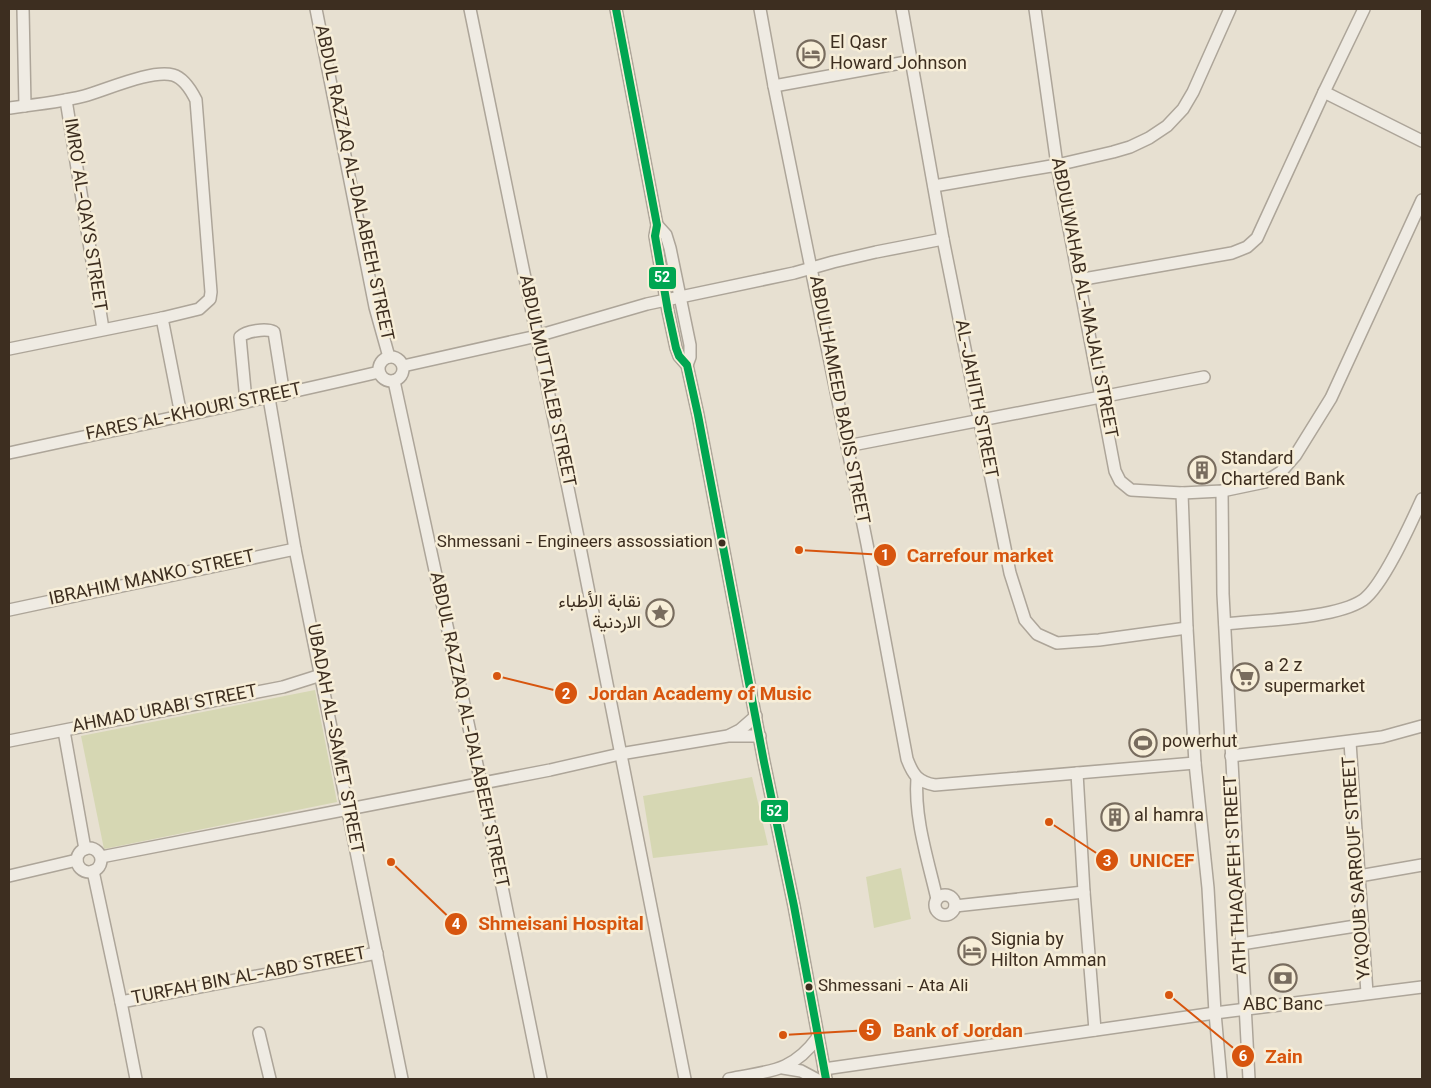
<svg xmlns="http://www.w3.org/2000/svg" width="1431" height="1088" font-family="Georgia,Vazirmatn,serif">
<rect width="100%" height="100%" fill="#e7e0d1"/>
<g fill="#d6d7b3">
<polygon points="315,690 337,802 104,849 81,736"/>
<polygon points="752,777 768,845 653,858 643,796"/>
<polygon points="901,868 911,919 874,928 866,877"/>
</g>
<g fill="none" stroke-linecap="round" stroke-linejoin="round">
<g stroke="#ada599" stroke-width="14">
<g id="minor">
<polyline points="23,9 25,106"/>
<polyline points="316,9 375,307 389,357"/>
<polyline points="470,9 578,537 685,1079"/>
<polyline points="616,9 657,225 655,236 668,311 676,348 679,356 687,365 698,415 764,762 794,906 826,1079"/>
<path d="M 760,9 L 774,86 L 867,544 L 907,759 C 913,775 918,782 935,785 L 1195,763"/>
<polyline points="902,9 943,239 1010,573 1025,620 1037,634 1057,643 1099,640 1187,628"/>
<polyline points="1035,9 1057,165 1115,471 1120,481 1131,490 1182,493 1222,491 1265,482 1281,472 1295,456 1331,398 1422,200"/>
<polyline points="774,86 912,61"/>
<polyline points="1324,92 1422,141"/>
<polyline points="66,100 103,329"/>
<path d="M 9,108 C 34,105 60,102 84,96 C 106,90 152,69 173,75 C 184,78 191,90 196,100 L 211,292 L 210,299 L 199,309 L 162,318 L 9,349"/>
<polyline points="934,186 1057,165 1113,152 1130,147 1149,138 1167,126 1183,109 1193,92 1230,9"/>
<polyline points="657,225 666,235 670,248 690,345 690,357 687,365"/>
<polyline points="1078,280 1232,253 1247,247 1257,238 1324,92 1364,9"/>
<polyline points="162,318 181,415"/>
<circle cx="391" cy="369" r="12"/>
<polyline points="403,366 537,336 647,304 794,273 833,262 876,252 943,239"/>
<polyline points="394,381 481,783 541,1079"/>
<polyline points="269,398 295,549 402,1079"/>
<path d="M 246,401 L 240,337 C 246,331 266,328 274,332 L 284,395"/>
<polyline points="847,446 1204,377"/>
<path d="M 9,453 C 132,426 256,401 379,372"/>
<polyline points="1222,491 1223,594 1249,1079"/>
<polyline points="1182,493 1187,628 1195,763 1208,888 1215,1013 1221,1079"/>
<polyline points="9,610 295,549"/>
<path d="M 1225,624 C 1259,620 1335,619 1363,600 C 1383,586 1411,523 1422,499"/>
<polyline points="64,731 85,849"/>
<polyline points="730,735 740,730 756,716"/>
<polyline points="9,741 283,687 321,675"/>
<polyline points="1350,742 1367,993"/>
<polyline points="1231,756 1382,737 1422,726"/>
<polyline points="1077,773 1084,892 1095,1030"/>
<path d="M 917,778 C 914,818 928,860 937,899"/>
<circle cx="89" cy="860" r="12"/>
<polyline points="101,857 550,770 620,754 728,736 760,736"/>
<polyline points="93,871 121,1002 136,1079"/>
<polyline points="9,876 77,860"/>
<polyline points="1359,876 1422,865"/>
<circle cx="945" cy="905" r="10"/>
<polyline points="955,906 1084,892"/>
<polyline points="1241,944 1362,925"/>
<polyline points="121,1002 377,953"/>
<polyline points="259,1033 270,1079"/>
<polyline points="783,1068 801,1071 816,1079"/>
<polyline points="824,1069 1215,1013 1422,987"/>
<path d="M 729,1079 C 768,1071 792,1073 818,1037"/>
</g>
</g>
<use href="#minor" stroke="#efebe3" stroke-width="11"/>
<g stroke="#f7eed8" stroke-width="11">
<polyline id="bus-1" points="616,9 657,225 655,236 668,311 676,348 679,356 687,365 698,415 764,762 794,906 826,1079"/>
</g>
<use href="#bus-1" stroke="#00a651" stroke-width="8"/>
</g>
<defs>
<g id="hotel-ring" transform="scale(1.4375)"><circle r="9.5" fill="#f7eed8" stroke="#786c5e" stroke-width="1.5"/><path d="M-6-4.5h1.5V1H6V5H4.5V3h-9V5H-6ZM-4 0a1.8 1.8 0 1 1 3.6 0ZM.5 0V-2.5h3Q6-2.5 6 0Z" fill="#786c5e"/></g>
<g id="building-ring" transform="scale(1.4375)"><circle r="9.5" fill="#f7eed8" stroke="#786c5e" stroke-width="1.5"/><path d="M-4-6H4V6H1V3H-1V6H-4ZM-2.5-4.3h1.7v1.8h-1.7ZM.8-4.3h1.7v1.8H.8ZM-2.5-1h1.7V.8h-1.7ZM.8-1h1.7V.8H.8Z" fill="#786c5e"/></g>
<g id="sight-ring" transform="scale(1.4375)"><circle r="9.5" fill="#f7eed8" stroke="#786c5e" stroke-width="1.5"/><path d="M0-6L1.8-2.2L6-1.7L2.9 1.2L3.7 5.4L0 3.3L-3.7 5.4L-2.9 1.2L-6-1.7L-1.8-2.2Z" fill="#786c5e"/></g>
<g id="supermarket-ring" transform="scale(1.4375)"><circle r="9.5" fill="#f7eed8" stroke="#786c5e" stroke-width="1.5"/><path d="M-6-5.5h2.5l.6 2H6L4.5 2H-2.5L-4.4-4H-6ZM-1.5 3.2a1.3 1.3 0 1 0 .1 0ZM3 3.2a1.3 1.3 0 1 0 .1 0Z" fill="#786c5e"/></g>
<g id="stadium-ring" transform="scale(1.4375)"><circle r="9.5" fill="#f7eed8" stroke="#786c5e" stroke-width="1.5"/><path d="M0-5a6.5 5 0 1 0 0 10a6.5 5 0 1 0 0-10ZM-3.5-1.8h7v3.6h-7Z" fill="#786c5e"/></g>
<g id="bank-ring" transform="scale(1.4375)"><circle r="9.5" fill="#f7eed8" stroke="#786c5e" stroke-width="1.5"/><path d="M-6-4H6V4H-6ZM0-2.3a2.3 2.3 0 1 0 0 4.6a2.3 2.3 0 1 0 0-4.6Z" fill="#786c5e"/></g>
</defs>
<g fill-rule="evenodd">
<use href="#hotel-ring" x="811" y="54"/>
<use href="#building-ring" x="1202" y="470"/>
<use href="#sight-ring" x="660" y="613"/>
<use href="#supermarket-ring" x="1245" y="677"/>
<use href="#stadium-ring" x="1143" y="743"/>
<use href="#building-ring" x="1115" y="817"/>
<use href="#hotel-ring" x="972" y="951"/>
<use href="#bank-ring" x="1283" y="978"/>
</g>
<g fill="#3d2e20" stroke="#f7eed8" stroke-width="2">
<circle cx="722" cy="543" r="4.5"/>
<circle cx="809" cy="987" r="4.5"/>
</g>
<g text-anchor="middle" dominant-baseline="central" stroke-width="5" stroke-linejoin="round" paint-order="stroke">
<g font-size="17" fill="#3d2e20" stroke="#f7eed8" text-anchor="end">
<text x="713" y="543">Shmessani - Engineers assossiation</text>
<text x="818" y="987" text-anchor="start">Shmessani - Ata Ali</text>
</g>
<g font-size="18" fill="#3d2e20" stroke="#f7eed8" text-anchor="start">
<text x="830" y="44">El Qasr<tspan x="830" dy="21">Howard Johnson</tspan></text>
<text x="1221" y="460">Standard<tspan x="1221" dy="21">Chartered Bank</tspan></text>
<text x="641" y="603" text-anchor="end">نقابة الأطباء<tspan x="641" dy="21">الاردنية</tspan></text>
<text x="1264" y="667">a 2 z<tspan x="1264" dy="21">supermarket</tspan></text>
<text x="1162" y="743">powerhut</text>
<text x="1134" y="817">al hamra</text>
<text x="991" y="941">Signia by<tspan x="991" dy="21">Hilton Amman</tspan></text>
<text x="1283" y="1006" text-anchor="middle">ABC Banc</text>
</g>
<g font-size="18" fill="#3d2e20" stroke="#f7eed8">
<text transform="translate(353 183) rotate(78)">ABDUL RAZZAQ AL-DALABEEH STREET</text>
<text transform="translate(84 215) rotate(81)">IMRO' AL-QAYS STREET</text>
<text transform="translate(1083 298) rotate(79)">ABDULWAHAB AL-MAJALI STREET</text>
<text transform="translate(546 381) rotate(78)">ABDULMUTTALEB STREET</text>
<text transform="translate(975 399) rotate(79)">AL-JAHITH STREET</text>
<text transform="translate(838 400) rotate(79)">ABDULHAMEED BADIS STREET</text>
<text transform="translate(194 413) rotate(-12)">FARES AL-KHOURI STREET</text>
<text transform="translate(152 579) rotate(-12)">IBRAHIM MANKO STREET</text>
<text transform="translate(165 710) rotate(-11)">AHMAD URABI STREET</text>
<text transform="translate(468 730) rotate(78)">ABDUL RAZZAQ AL-DALABEEH STREET</text>
<text transform="translate(334 739) rotate(79)">UBADAH AL-SAMET STREET</text>
<text transform="translate(1358 868) rotate(-94)">YA’QOUB SARROUF STREET</text>
<text transform="translate(1237 875) rotate(-93)">ATH THAQAFEH STREET</text>
<text transform="translate(249 977) rotate(-11)">TURFAH BIN AL-ABD STREET</text>
</g>
</g>
<path fill="none" stroke="#d7550e" stroke-width="2" d="M799 550L885 555M497 676L566 693M1049 822L1107 860M391 862L456 924M783 1035L870 1030M1169 995L1243 1056"/>
<g fill="#d7550e" stroke="#f7eed8" stroke-width="2">
<circle cx="799" cy="550" r="5"/>
<circle cx="497" cy="676" r="5"/>
<circle cx="1049" cy="822" r="5"/>
<circle cx="391" cy="862" r="5"/>
<circle cx="783" cy="1035" r="5"/>
<circle cx="1169" cy="995" r="5"/>
<circle cx="885" cy="555" r="12"/>
<circle cx="566" cy="693" r="12"/>
<circle cx="1107" cy="860" r="12"/>
<circle cx="456" cy="924" r="12"/>
<circle cx="870" cy="1030" r="12"/>
<circle cx="1243" cy="1056" r="12"/>
</g>
<g font-size="15" text-anchor="middle" font-weight="bold" fill="#fff">
<text x="885" y="560">1</text>
<text x="566" y="699">2</text>
<text x="1107" y="866">3</text>
<text x="456" y="929">4</text>
<text x="870" y="1035">5</text>
<text x="1243" y="1061">6</text>
</g>
<g font-size="19" text-anchor="middle" font-weight="bold" fill="#d7550e" stroke="#f7eed8" stroke-width="5" stroke-linejoin="round" paint-order="stroke">
<text x="980" y="562">Carrefour market</text>
<text x="700" y="700">Jordan Academy of Music</text>
<text x="1162" y="867">UNICEF</text>
<text x="561" y="930">Shmeisani Hospital</text>
<text x="958" y="1037">Bank of Jordan</text>
<text x="1284" y="1063">Zain</text>
</g>
<g stroke="#f7eed8" stroke-width="2">
<rect x="648" y="266" width="29" height="24" rx="5" fill="#00a651"/>
<rect x="760" y="799" width="29" height="24" rx="5" fill="#00a651"/>
</g>
<g font-size="14" text-anchor="middle" font-weight="bold" fill="#fff">
<text x="662" y="282">52</text>
<text x="774" y="816">52</text>
</g>
<rect width="1431" height="1088" fill="none" stroke="#3d2e20" stroke-width="20"/>
</svg>
